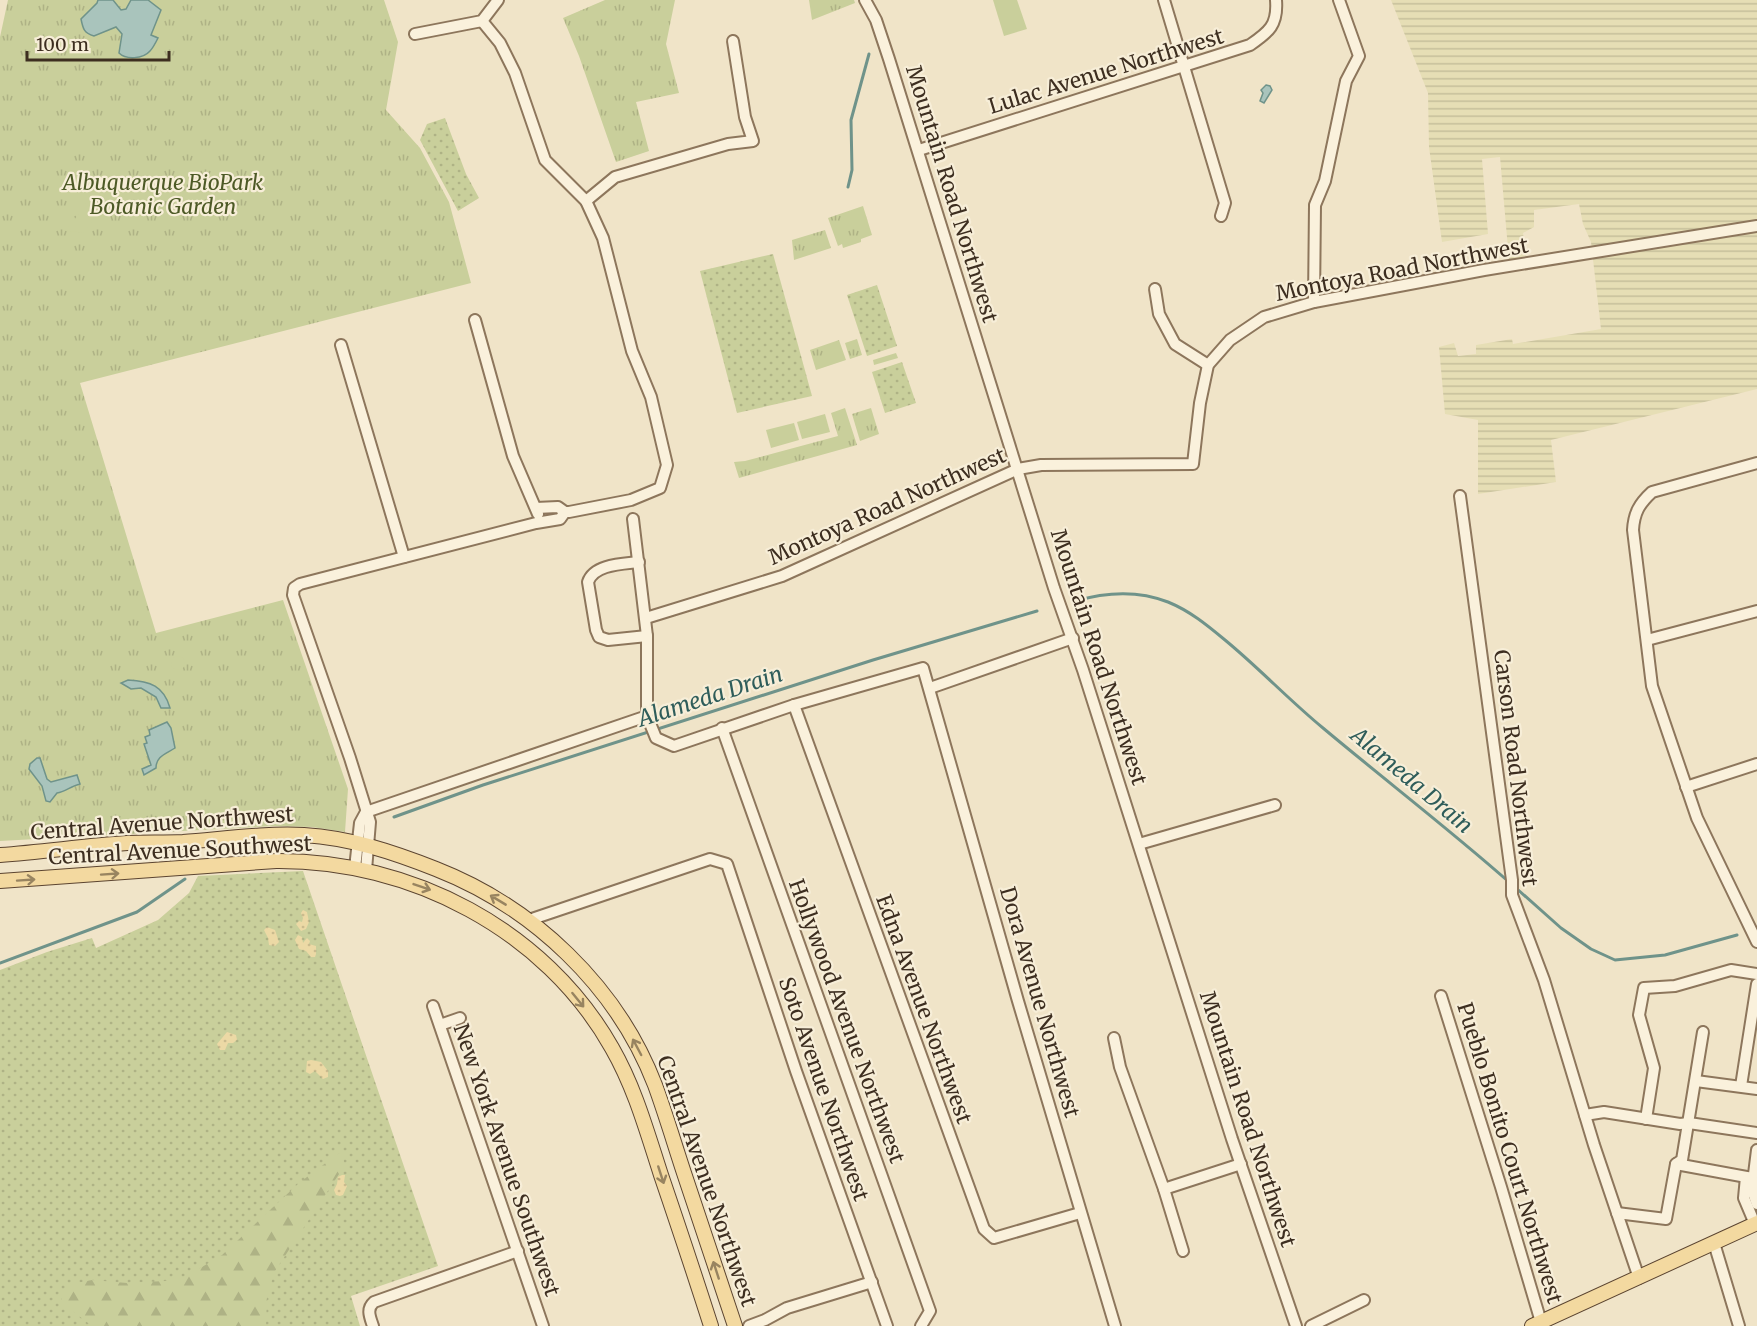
<svg xmlns="http://www.w3.org/2000/svg" width="1757" height="1326" font-family="Merriweather,serif">
<defs>
<pattern id="farmland-rules" width="6" height="5" patternUnits="userSpaceOnUse" patternTransform="scale(1.5)"><rect width="6" height="5" fill="#e6deb5"/><path d="M0 2.5h6" fill="none" stroke="#c6bf9b"/></pattern>
<pattern id="grass-dots" width="8" height="8" patternUnits="userSpaceOnUse" patternTransform="scale(1.5)"><rect width="8" height="8" fill="#c9cf9b"/><path d="M2 2h.1M6 6h.1" fill="none" stroke="#aeb285" stroke-width="1.8" stroke-linecap="round"/></pattern>
<pattern id="forest-firs" width="22" height="20" patternUnits="userSpaceOnUse" patternTransform="scale(1.5)"><rect width="22" height="20" fill="#c9cf9b"/><path d="M5 1l3.5 6h-7zM16 11l3.5 6h-7z" fill="#aeb285"/></pattern>
<pattern id="sand-dots" width="8" height="8" patternUnits="userSpaceOnUse" patternTransform="scale(1.5)"><rect width="8" height="8" fill="#ecd9a5"/><path d="M2 2h.1M6 6h.1" fill="none" stroke="#cbbb8e" stroke-width="1.8" stroke-linecap="round"/></pattern>
<pattern id="park-tufts" width="24" height="20" patternUnits="userSpaceOnUse" patternTransform="scale(1.5)"><rect width="24" height="20" fill="#c9cf9b"/><path d="M3 7l-1-3M5 7V3M7 7l1-3M15 17l-1-3M17 17v-4M19 17l1-3" fill="none" stroke="#aeb285"/></pattern>
</defs>
<rect width="100%" height="100%" fill="#f0e4c8"/>
<polygon fill="url(#farmland-rules)" points="1391,0 1757,0 1757,389 1551,440 1556,482 1478,494 1478,420 1445,414 1439,347 1454,343 1458,356 1476,354 1476,345 1512,339 1513,344 1601,329 1591,242 1583,224 1579,204 1534,210 1534,227 1523,233 1526,256 1509,260 1500,157 1482,159 1488,234 1442,242 1429,147 1428,93"/>
<g fill="url(#grass-dots)">
<polygon points="445,118 466,174 479,198 458,211 420,140 427,124"/>
<polygon points="773,254 812,396 737,413 700,271"/>
<polygon points="877,285 897,346 867,356 847,295"/>
<polygon points="902,362 916,403 885,413 872,372"/>
<polygon points="303,871 438,1266 351,1296 360,1326 0,1326 0,970 47,952 92,938 96,948 158,920 189,893 198,876"/>
</g>
<polygon fill="url(#forest-firs)" points="339,1153 343,1154 344,1164 343,1168 275,1271 267,1294 266,1326 92,1326 62,1303 62,1297 68,1288 77,1283 92,1280 127,1283 165,1281 187,1276 222,1255 299,1183"/>
<g fill="url(#sand-dots)">
<polygon points="303,910 307,912 309,922 306,929 301,931 296,924 299,921 302,922 303,918 301,913"/>
<polygon points="267,927 275,930 279,942 275,946 269,945 268,938 264,930"/>
<polygon points="298,935 302,937 303,943 307,938 310,941 309,944 316,946 316,954 315,957 311,957 306,951 299,949 295,940"/>
<polygon points="227,1032 236,1035 237,1040 233,1043 228,1043 225,1050 220,1050 217,1044"/>
<polygon points="311,1060 321,1062 328,1071 328,1077 323,1079 315,1071 310,1074 306,1072 307,1061"/>
<polygon points="342,1175 345,1175 344,1182 347,1186 343,1195 340,1196 336,1195 334,1190 337,1184 338,1177"/>
</g>
<g fill="url(#park-tufts)">
<polygon points="8,0 384,0 398,42 386,110 420,148 449,202 471,283 80,383 156,633 283,600 348,789 345,832 312,827 274,826 0,841 0,37"/>
<polygon points="605,0 675,0 666,44 679,93 636,102 649,151 616,162 579,56 563,18"/>
<polygon points="809,0 854,0 855,3 812,20"/>
<polygon points="863,206 872,235 861,239 861,242 843,248 842,244 838,246 828,218"/>
<polygon points="825,230 831,248 794,260 792,240"/>
<polygon points="857,339 862,355 850,359 845,343"/>
<polygon points="839,340 846,360 816,370 810,350"/>
<polygon points="845,408 857,445 739,478 734,462 745,461 838,436 831,413"/>
<polygon points="871,408 879,434 860,441 852,414"/>
</g>
<g fill="#c9cf9b">
<polygon points="993,0 1017,0 1027,29 1004,36"/>
<polygon points="88,200 99,213 83,233 63,230 72,223"/>
<polygon points="896,353 898,358 874,365 873,360"/>
<polygon points="825,414 830,432 802,439 797,422"/>
<polygon points="794,423 799,440 771,448 766,430"/>
<circle cx="178" cy="663" r="7"/>
</g>
<g fill="#a9c4bc" stroke="#6f938a" stroke-width="1.5">
<path d="M 98,0 L 113,0 L 121,10 L 126,9 L 131,0 L 148,0 L 161,10 L 151,35 L 158,38 C 156,42 153,48 150,51 C 143,59 126,60 119,53 L 122,34 L 116,27 L 94,36 C 84,33 83,29 81,19 L 97,3 Z"/>
<polygon points="1266,85 1270,86 1272,90 1264,103 1260,101 1263,93 1261,90"/>
<path d="M 128,680 C 150,681 164,686 170,708 L 161,708 L 156,697 L 141,688 L 131,689 L 121,683 Z"/>
<path d="M 167,722 L 171,728 L 175,748 C 166,754 156,756 156,768 L 144,775 L 142,769 L 151,765 L 144,744 L 147,743 L 145,737 L 150,735 L 149,730 Z"/>
<path d="M 37,758 L 40,758 L 47,779 L 51,782 L 77,775 L 80,784 C 71,786 65,792 57,793 L 50,802 L 46,801 L 42,786 L 29,769 L 30,764 Z"/>
</g>
<g fill="none" stroke-linecap="round" stroke-linejoin="round">
<g stroke="#6f938a" stroke-width="3">
<polyline points="848,187 852,170 851,120 869,54"/>
<path d="M 1075,601 C 1106,592 1138,590 1168,602 C 1190,611 1207,625 1225,640 C 1259,668 1289,700 1323,728 C 1385,780 1449,829 1509,882"/>
<polyline points="394,817 483,785 873,660 1037,611"/>
<polyline points="1516,888 1561,928 1591,949 1615,960 1665,955 1737,935"/>
<polyline points="0,963 137,912 185,879"/>
</g>
<g stroke="#8d765c" stroke-width="14">
<g id="minor">
<polyline points="865,0 876,20 889,59 1054,588 1083,670 1232,1139 1296,1326"/>
<polyline points="1164,0 1225,203 1221,216"/>
<polyline points="482,21 500,43 515,73 545,160 586,201 603,238 632,351 651,397 667,465 660,488 631,500 569,512 565,512 558,507 536,508"/>
<polyline points="415,34 482,21 498,0"/>
<path d="M 919,150 L 1250,45 C 1269,32 1278,25 1276,0"/>
<polyline points="586,201 615,177 728,144 753,141 745,117 733,41"/>
<polyline points="1155,289 1159,314 1175,344 1208,365"/>
<polyline points="1314,302 1315,205 1325,181 1346,81 1359,56 1339,0"/>
<polyline points="475,320 513,456 538,514"/>
<polyline points="341,345 404,557"/>
<path d="M 1757,463 L 1652,492 C 1639,504 1634,513 1633,530 L 1652,686 L 1697,818 L 1757,942"/>
<polyline points="1460,496 1512,880 1512,895 1544,980 1594,1145 1639,1278"/>
<polyline points="633,519 647,636 647,716 656,738 674,746 794,705 923,668 1018,1001 1115,1326"/>
<path d="M 639,562 C 623,564 594,564 588,582 L 596,630 L 599,637 L 608,640 L 647,636"/>
<polyline points="646,618 782,576 1018,469 1041,465 1193,464 1200,403 1208,365 1230,340 1264,317 1314,302 1484,270 1757,226"/>
<polyline points="1647,640 1757,611"/>
<polyline points="930,688 1073,638"/>
<polyline points="794,705 984,1229 994,1238 1080,1213"/>
<polyline points="722,728 930,1311 921,1326"/>
<polyline points="1686,787 1757,764"/>
<polyline points="366,812 647,716"/>
<polyline points="1139,844 1275,805"/>
<polyline points="355,868 360,823 366,812"/>
<polyline points="366,870 370,822 350,758 293,595 294,588 300,584 536,523 560,519 565,512"/>
<polyline points="529,920 710,859 727,864 796,1071 887,1326"/>
<polyline points="1441,996 1501,1187 1541,1322"/>
<polyline points="433,1006 543,1326"/>
<polyline points="440,1025 460,1018"/>
<polyline points="1114,1038 1120,1067 1164,1189 1183,1251"/>
<polyline points="1696,1081 1757,1089"/>
<polyline points="1741,1086 1757,984"/>
<polyline points="1585,1115 1604,1112 1680,1124 1689,1123 1757,1133"/>
<polyline points="1646,1119 1654,1068 1639,1015 1644,988 1675,986 1731,970 1757,974"/>
<polyline points="1757,1150 1752,1190 1757,1204"/>
<polyline points="1676,1164 1752,1178"/>
<polyline points="1746,1177 1744,1198 1755,1224"/>
<polyline points="1164,1189 1241,1164"/>
<polyline points="1617,1213 1666,1219 1676,1164 1682,1160 1703,1032"/>
<polyline points="1714,1243 1739,1326"/>
<path d="M 373,1326 C 370,1317 366,1309 374,1302 L 518,1251"/>
<polyline points="749,1326 765,1320 787,1308 872,1282"/>
<polyline points="1311,1326 1364,1300"/>
</g>
</g>
<g stroke="#5b4430" stroke-width="16">
<g id="major">
<path d="M 0,855 C 42,852 84,846 127,843 C 145,842 164,843 183,842 C 223,839 264,833 304,835 C 351,838 393,852 436,869 C 533,907 617,986 655,1085 C 666,1115 675,1146 685,1176 C 702,1226 718,1276 735,1326"/>
<path d="M 0,881 L 276,861 C 410,860 545,929 612,1048 C 635,1088 647,1132 661,1175 C 678,1225 695,1276 711,1326"/>
<polyline points="1532,1326 1757,1223"/>
</g>
</g>
<use href="#minor" stroke="#faf1dc" stroke-width="10"/>
<use href="#major" stroke="#f3d9a0" stroke-width="14"/>
</g>
<defs><path id="oneway-shaft" d="M-6 0H5M1.5-3L5.5 0L1.5 3" fill="none" stroke-width="1.6" stroke-linecap="round" stroke-linejoin="round" transform="scale(1.5)"/></defs>
<g stroke="#988460">
<use href="#oneway-shaft" transform="translate(110 874) rotate(-4)"/>
<use href="#oneway-shaft" transform="translate(26 880) rotate(-4)"/>
<use href="#oneway-shaft" transform="translate(422 887) rotate(19)"/>
<use href="#oneway-shaft" transform="translate(498 900) rotate(-149)"/>
<use href="#oneway-shaft" transform="translate(578 1000) rotate(51)"/>
<use href="#oneway-shaft" transform="translate(637 1047) rotate(-118)"/>
<use href="#oneway-shaft" transform="translate(661 1175) rotate(72)"/>
<use href="#oneway-shaft" transform="translate(716 1270) rotate(-108)"/>
</g>
<g text-anchor="middle" dominant-baseline="central" stroke-width="4.5" stroke-linejoin="round" paint-order="stroke">
<g font-size="21" fill="#3d2e20" stroke="#f7eed8">
<text transform="translate(1106 71) rotate(-17)">Lulac Avenue Northwest</text>
<text transform="translate(952 194) rotate(73)">Mountain Road Northwest</text>
<text transform="translate(1402 269) rotate(-11)">Montoya Road Northwest</text>
<text transform="translate(887 506) rotate(-24)">Montoya Road Northwest</text>
<text transform="translate(1099 657) rotate(72)">Mountain Road Northwest</text>
<text transform="translate(1516 768) rotate(83)">Carson Road Northwest</text>
<text transform="translate(162 823) rotate(-4)">Central Avenue Northwest</text>
<text transform="translate(180 850) rotate(-3)">Central Avenue Southwest</text>
<text transform="translate(1040 1002) rotate(74)">Dora Avenue Northwest</text>
<text transform="translate(924 1009) rotate(70)">Edna Avenue Northwest</text>
<text transform="translate(847 1021) rotate(70)">Hollywood Avenue Northwest</text>
<text transform="translate(824 1089) rotate(71)">Soto Avenue Northwest</text>
<text transform="translate(1248 1119) rotate(72)">Mountain Road Northwest</text>
<text transform="translate(1510 1153) rotate(73)">Pueblo Bonito Court Northwest</text>
<text transform="translate(507 1160) rotate(71)">New York Avenue Southwest</text>
<text transform="translate(707 1181) rotate(71)">Central Avenue Northwest</text>
</g>
<g font-size="21" font-style="italic" fill="#4d5a26" stroke="#f7eed8">
<text x="163" y="182">Albuquerque BioPark<tspan x="163" dy="24">Botanic Garden</tspan></text>
</g>
<g font-size="22" font-style="italic" fill="#2f5d5a" stroke="#f7eed8">
<text transform="translate(710 696) rotate(-18)">Alameda Drain</text>
<text transform="translate(1412 780) rotate(40)">Alameda Drain</text>
</g>
</g>
<path d="M27 51v9h142v-9" fill="none" stroke="#3d2e20" stroke-width="3"/>
<text x="36" y="51" font-size="18" fill="#3d2e20" stroke="#f7eed8" stroke-width="4.5" paint-order="stroke">100 m</text>
</svg>
